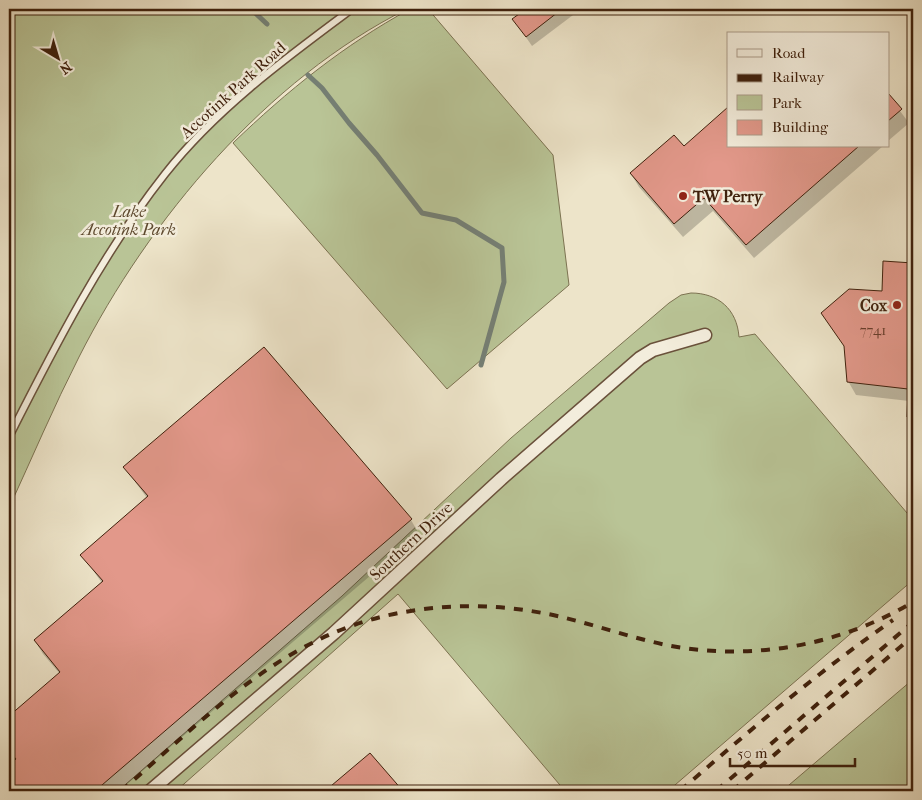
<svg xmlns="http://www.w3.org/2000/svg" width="922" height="800" font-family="'IM FELL French Canon',serif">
<rect width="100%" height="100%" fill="#ede4c9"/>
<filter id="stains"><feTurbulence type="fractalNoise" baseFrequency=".004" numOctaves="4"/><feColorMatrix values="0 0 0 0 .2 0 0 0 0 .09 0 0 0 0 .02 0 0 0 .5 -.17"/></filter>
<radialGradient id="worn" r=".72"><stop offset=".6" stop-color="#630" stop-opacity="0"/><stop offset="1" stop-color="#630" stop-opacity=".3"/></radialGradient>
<g fill="#b9c496" stroke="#7c7251">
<path d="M 9,9 L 407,9 C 267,79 149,219 79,357 C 54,406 32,458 9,508 Z"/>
<path d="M 410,9 L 428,9 L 553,155 L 569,285 L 447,389 L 233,143 C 287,91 344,45 410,9 Z"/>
<path d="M 691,293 C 718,293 737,309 739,337 L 755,334 L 913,520 L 913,580 L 668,791 L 565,791 L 398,594 L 176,791 L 118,791 L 342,596 L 511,438 L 669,303 L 681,295 Z"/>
<polygon points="913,678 913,791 782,791 911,681"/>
</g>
<g fill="#0003">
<polygon points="528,9 581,9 532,46 514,20"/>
<polygon points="602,9 637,9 606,15"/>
<polygon points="888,95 909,123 888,141"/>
<polygon points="728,108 728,146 883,146 754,258 713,211 683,237 639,187 631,174 684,147"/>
<polygon points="885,263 913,265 913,425 908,417 909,401 856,395 848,381 846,348 823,313 884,293"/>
<polygon points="264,348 411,520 419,534 119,791 9,791 9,767 15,761 9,754 9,718 60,674 43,654 35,641 102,583 82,555 147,498 125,468"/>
<polygon points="370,754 401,791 327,791"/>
</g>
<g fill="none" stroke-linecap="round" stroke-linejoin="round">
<g stroke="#757f74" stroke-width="5">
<polyline points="251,9 267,24"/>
<polyline points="308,75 322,88 349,123 377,155 422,213 456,220 502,248 504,282 481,365"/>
</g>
</g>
<g fill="#e2988a" stroke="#3f200c">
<polygon points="526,9 562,9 526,37 512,19"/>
<polygon points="888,93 902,109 888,121"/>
<polygon points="728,107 728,146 859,146 746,245 704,198 674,224 630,173 674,135 684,146"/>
<polygon points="883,261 913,263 913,417 907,417 908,389 847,382 844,346 821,313 849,289 882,291"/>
<polygon points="264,347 412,519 95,791 9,791 9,765 16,759 9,751 9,716 60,672 34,640 103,581 80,555 148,496 123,467"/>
<polygon points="370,753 403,791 325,791"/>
</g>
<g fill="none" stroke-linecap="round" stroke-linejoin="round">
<g stroke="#6a513b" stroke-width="9">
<path id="service" d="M 9,437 C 55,346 102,254 165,174 C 216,109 286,58 352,9"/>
</g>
<g stroke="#6a513b" stroke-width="15">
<polyline id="minor" points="150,791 334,633 501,479 640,358 653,350 705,335"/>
</g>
<use href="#service" stroke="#f3eddc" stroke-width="6"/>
<use href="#minor" stroke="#f3eddc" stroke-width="12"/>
<g stroke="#3f200c" stroke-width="4" stroke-dasharray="9 9" stroke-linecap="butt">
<path d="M 121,791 C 205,719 281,637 394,614 C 447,603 500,604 553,615 C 593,624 631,638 671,646 C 754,661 841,645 913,602"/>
<path d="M 680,791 C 749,731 818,672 893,620"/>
<polyline points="716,791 913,622"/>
<polyline points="732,791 913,636"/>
</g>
</g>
<g fill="#8f2418" stroke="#f3eddc" stroke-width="2">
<circle cx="683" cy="196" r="5"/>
<circle cx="897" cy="305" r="5"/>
</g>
<g text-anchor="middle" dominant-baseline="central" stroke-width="5" stroke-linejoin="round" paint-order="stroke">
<g font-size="14" fill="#683e2c">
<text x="873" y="330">7741</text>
</g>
<g font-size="16" fill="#3f200c" stroke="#f3eddc">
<text transform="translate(233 90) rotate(-42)">Accotink Park Road</text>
<text transform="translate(411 541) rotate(-43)">Southern Drive</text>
</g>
<g font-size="16" font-weight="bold" fill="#3f200c" stroke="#f3eddc" text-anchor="start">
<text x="693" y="196">TW Perry</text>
<text x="887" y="305" text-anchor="end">Cox</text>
</g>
<g font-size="16" font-style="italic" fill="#5e492e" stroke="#f3eddc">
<text x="129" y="211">Lake<tspan x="129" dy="18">Accotink Park</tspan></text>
</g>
</g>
<rect width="922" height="800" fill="none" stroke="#ede4c9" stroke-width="30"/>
<rect x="10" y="10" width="902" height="780" fill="none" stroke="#3f200c" stroke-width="2.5"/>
<rect x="15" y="15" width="892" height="770" fill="none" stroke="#3f200c"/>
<rect x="727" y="32" width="162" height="115" fill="#f3eddc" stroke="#ab9b89"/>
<rect x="737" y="49" width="25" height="8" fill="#f3eddc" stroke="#ab9b89"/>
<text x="772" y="58" font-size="15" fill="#3f200c">Road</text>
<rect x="737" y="74" width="25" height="8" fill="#3f200c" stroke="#ab9b89"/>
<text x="772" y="82" font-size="15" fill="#3f200c">Railway</text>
<rect x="737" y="95" width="25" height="15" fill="#b9c496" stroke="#ab9b89"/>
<text x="772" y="108" font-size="15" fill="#3f200c">Park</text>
<rect x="737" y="120" width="25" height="15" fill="#e2988a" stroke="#ab9b89"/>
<text x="772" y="132" font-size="15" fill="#3f200c">Building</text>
<g transform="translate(58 58) rotate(142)" stroke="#f3eddc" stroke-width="4" paint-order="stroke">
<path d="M0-4L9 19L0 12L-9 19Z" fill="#3f200c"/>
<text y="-8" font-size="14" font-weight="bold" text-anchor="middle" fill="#3f200c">N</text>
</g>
<path d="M730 758v8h125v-8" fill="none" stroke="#3f200c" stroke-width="2.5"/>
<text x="737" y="758" font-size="15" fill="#3f200c" stroke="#f3eddc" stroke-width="4" paint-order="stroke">50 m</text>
<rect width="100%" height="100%" filter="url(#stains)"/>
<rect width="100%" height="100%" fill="url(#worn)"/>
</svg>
